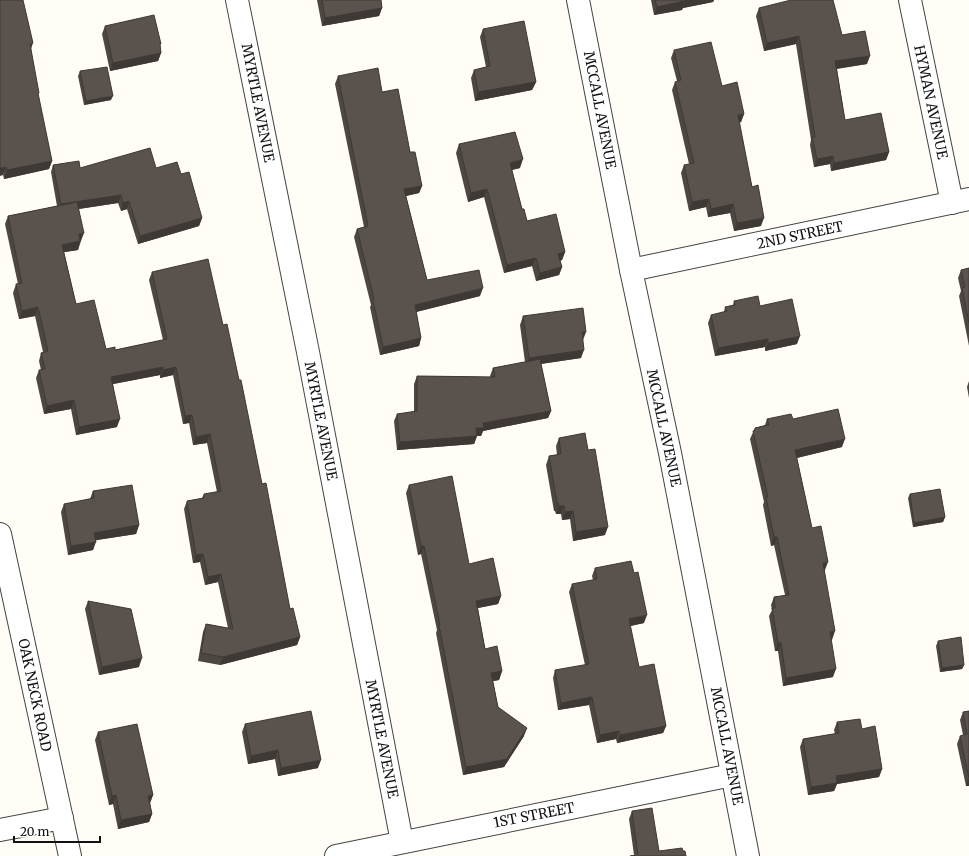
<svg xmlns="http://www.w3.org/2000/svg" width="969" height="856" font-family="Merriweather,serif">
<rect width="100%" height="100%" fill="#fffdf5"/>
<g fill="none" stroke-linecap="round" stroke-linejoin="round">
<g stroke="#444" stroke-width="24">
<g id="minor">
<polyline points="237,0 308,352 402,842"/>
<polyline points="578,0 631,270 670,453 748,856"/>
<polyline points="910,0 952,203"/>
<polyline points="631,270 969,199"/>
<polyline points="0,534 70,856"/>
<polyline points="0,830 62,818"/>
<polyline points="336,856 732,775"/>
</g>
</g>
<use href="#minor" stroke="#fff" stroke-width="22"/>
</g>
<g fill="#4d4742">
<polygon points="317,0 381,0 382,8 379,16 322,26"/>
<polygon points="651,0 714,0 713,2 683,8 682,10 654,15"/>
<polygon points="759,8 842,35 867,64 837,69 845,120 889,152 886,160 831,171 830,164 814,167 810,145 811,140 796,44 764,51 756,16"/>
<polygon points="105,26 160,46 161,53 158,61 110,71 102,34"/>
<polygon points="483,29 536,82 532,90 475,101 471,78 474,70 486,67 480,37"/>
<polygon points="31,49 38,96 52,161 49,169 4,179 3,175"/>
<polygon points="674,50 722,86 744,114 741,122 739,123 752,187 761,226 734,231 730,213 708,217 706,207 689,211 681,173 684,165 689,164 672,90 675,82 677,81 671,58"/>
<polygon points="80,71 111,100 84,105 78,76"/>
<polygon points="338,76 382,92 410,152 422,186 419,193 406,196 427,280 480,296 416,312 421,338 419,346 380,355 370,307 371,305 354,237 357,229 364,227 335,84"/>
<polygon points="459,144 520,168 512,170 522,209 527,221 565,252 562,260 560,261 562,267 559,275 536,281 532,266 504,273 484,197 468,202 456,153"/>
<polygon points="53,165 80,168 156,168 181,174 202,218 199,226 138,244 127,209 121,211 118,203 79,209 81,241 78,250 64,252 76,304 106,349 115,350 163,340 149,280 152,272 223,325 239,380 290,609 300,637 297,645 220,665 198,661 203,632 206,624 228,628 218,582 205,585 200,562 193,563 184,509 187,501 202,498 204,494 217,492 207,443 193,445 189,423 183,424 173,375 160,378 160,375 113,384 117,427 76,435 71,409 44,414 36,378 39,370 41,370 39,361 41,353 43,352 35,316 19,319 13,293 16,284 18,284 5,224 8,216 57,206 51,172"/>
<polygon points="969,268 969,346 959,296 961,291 958,278 961,270"/>
<polygon points="734,301 760,306 797,344 765,351 765,347 715,356 708,323 711,315 724,312 725,307 733,305"/>
<polygon points="523,316 583,339 581,358 541,364 551,411 548,418 483,431 481,436 477,436 474,444 397,450 394,421 397,414 414,412 414,384 417,376 490,377 490,376 493,368 525,362 520,325"/>
<polygon points="969,381 969,398 967,387"/>
<polygon points="767,419 793,419 842,447 797,458 812,528 825,570 824,571 832,640 831,640 833,677 783,686 778,651 775,651 769,616 772,610 771,605 774,597 785,595 774,545 771,546 763,505 764,502 750,439 755,428 765,425"/>
<polygon points="559,438 588,450 605,535 573,541 570,519 562,520 561,514 556,514 555,511 554,511 546,465 549,456 557,455 556,446"/>
<polygon points="409,485 469,564 501,596 498,604 478,608 485,649 502,671 499,680 493,681 498,707 524,736 504,767 463,775 436,633 437,630 421,554 418,555 406,493"/>
<polygon points="93,491 139,525 136,534 96,540 93,550 68,555 61,512 64,504 90,499"/>
<polygon points="910,494 945,517 943,522 913,527 908,498"/>
<polygon points="595,568 644,623 630,626 639,667 666,726 663,733 617,743 616,739 597,743 589,705 558,710 553,678 555,670 585,665 569,592 572,584 593,580 592,576"/>
<polygon points="88,601 139,667 99,675 85,609"/>
<polygon points="938,641 964,665 962,669 940,672 936,646"/>
<polygon points="969,711 969,786 966,786 957,744 960,736 963,735 960,720 963,712"/>
<polygon points="837,722 862,729 882,769 879,777 837,784 834,791 808,795 800,747 803,739 835,734 834,730"/>
<polygon points="245,724 318,768 278,776 275,759 248,764 242,732"/>
<polygon points="98,732 153,795 150,803 152,814 149,822 118,829 113,804 109,805 95,740"/>
<polygon points="632,811 659,851 683,851 634,855 629,819"/>
</g>
<g fill="#3f3936">
<polygon points="686,0 714,0 713,2 683,8"/>
<polygon points="685,1 682,10 654,15 657,7"/>
<polygon points="382,8 379,16 322,26 325,18"/>
<polygon points="799,36 796,44 764,51 767,43"/>
<polygon points="33,43 30,52 30,44"/>
<polygon points="161,53 158,61 110,71 113,63"/>
<polygon points="870,56 867,64 833,69 835,61"/>
<polygon points="536,82 532,90 475,101 478,92"/>
<polygon points="113,96 111,100 84,105 86,101"/>
<polygon points="744,114 741,122 735,124 738,115"/>
<polygon points="889,152 886,160 831,171 834,163"/>
<polygon points="833,156 830,164 814,167 817,159"/>
<polygon points="523,159 520,168 507,171 510,163"/>
<polygon points="52,161 49,169 4,179 7,170"/>
<polygon points="6,167 3,175 0,176 0,168"/>
<polygon points="422,186 419,193 401,197 404,189"/>
<polygon points="487,189 484,197 468,202 471,193"/>
<polygon points="121,195 118,203 58,212 61,204"/>
<polygon points="709,199 706,207 689,211 692,202"/>
<polygon points="129,201 127,209 121,211 123,203"/>
<polygon points="733,204 730,213 708,217 711,209"/>
<polygon points="202,218 199,226 138,244 140,236"/>
<polygon points="764,218 761,226 734,231 737,223"/>
<polygon points="84,233 81,241 76,242 79,234"/>
<polygon points="80,241 78,250 59,253 62,245"/>
<polygon points="565,252 562,260 555,262 558,254"/>
<polygon points="536,258 532,266 504,273 507,265"/>
<polygon points="562,267 559,275 536,281 540,273"/>
<polygon points="483,288 480,296 412,313 415,305"/>
<polygon points="38,307 35,316 19,319 22,311"/>
<polygon points="582,332 586,332 583,340"/>
<polygon points="800,336 797,344 765,351 768,343"/>
<polygon points="421,338 419,346 380,355 383,347"/>
<polygon points="768,339 765,347 715,356 718,348"/>
<polygon points="584,350 581,358 526,366 529,358"/>
<polygon points="163,367 160,375 108,385 111,377"/>
<polygon points="176,367 173,375 160,378 163,370"/>
<polygon points="74,400 71,409 44,414 47,406"/>
<polygon points="551,411 548,418 483,431 481,436 473,436 476,428 483,423"/>
<polygon points="192,415 189,423 183,424 185,416"/>
<polygon points="120,419 117,427 76,435 79,427"/>
<polygon points="210,434 207,443 193,445 196,437"/>
<polygon points="477,436 474,444 397,450 400,442"/>
<polygon points="845,439 842,447 792,459 795,450"/>
<polygon points="557,503 558,503 555,511 554,511"/>
<polygon points="559,506 564,506 561,514 556,514"/>
<polygon points="573,511 570,519 562,520 565,512"/>
<polygon points="945,517 943,522 913,527 914,523"/>
<polygon points="139,525 136,534 91,541 94,533"/>
<polygon points="608,527 605,535 573,541 576,532"/>
<polygon points="774,537 777,537 774,545 771,546"/>
<polygon points="96,542 93,550 68,555 71,546"/>
<polygon points="421,546 424,546 421,554 418,555"/>
<polygon points="203,554 200,562 193,563 196,555"/>
<polygon points="828,562 825,570 820,572 823,563"/>
<polygon points="221,574 218,582 205,585 208,577"/>
<polygon points="501,596 498,604 473,609 476,601"/>
<polygon points="647,615 644,623 626,627 629,619"/>
<polygon points="835,631 832,640 827,640 830,632"/>
<polygon points="300,637 297,645 220,665 223,657"/>
<polygon points="778,643 781,643 778,651 775,651"/>
<polygon points="142,658 139,667 99,675 102,667"/>
<polygon points="964,665 962,669 940,672 942,668"/>
<polygon points="836,669 833,677 783,686 786,678"/>
<polygon points="502,671 499,680 488,682 491,673"/>
<polygon points="592,697 589,705 558,710 561,703"/>
<polygon points="666,726 663,733 617,743 620,735"/>
<polygon points="527,728 524,736 504,767 463,775 466,767"/>
<polygon points="619,731 616,739 597,743 600,735"/>
<polygon points="278,750 275,759 248,764 251,756"/>
<polygon points="321,760 318,768 278,776 281,768"/>
<polygon points="882,769 879,777 837,784 834,791 808,795 811,787 836,776"/>
<polygon points="969,778 969,786 966,786"/>
<polygon points="116,795 113,804 109,805 112,796"/>
<polygon points="153,795 150,803 148,796"/>
<polygon points="152,814 149,822 118,829 121,820"/>
</g>
<g fill="#5a524d" stroke="#3f3936">
<polygon points="0,0 23,0 33,43 30,44 39,93 38,93 52,161 7,170 6,167 0,168"/>
<polygon points="322,0 381,0 382,8 325,18"/>
<polygon points="655,0 686,0 685,1 657,7"/>
<polygon points="791,0 833,0 842,35 865,31 870,56 835,61 845,120 881,113 889,152 834,163 833,156 817,159 812,137 815,137 799,36 767,43 759,8"/>
<polygon points="154,15 161,44 160,44 161,53 113,63 105,26"/>
<polygon points="524,21 536,82 478,92 474,70 490,66 483,29"/>
<polygon points="711,42 722,86 737,82 744,114 738,115 752,187 758,185 764,218 737,223 733,204 711,209 709,199 692,202 684,165 694,163 675,82 681,80 674,50"/>
<polygon points="107,67 113,96 86,101 80,71"/>
<polygon points="378,68 382,92 398,89 410,152 415,152 422,186 404,189 427,280 479,270 483,288 415,305 421,338 383,347 373,300 374,299 357,229 368,226 338,76"/>
<polygon points="515,132 523,159 510,163 522,209 524,209 527,221 556,214 565,252 558,254 562,267 540,273 536,258 507,265 487,189 471,193 459,144"/>
<polygon points="150,148 156,168 177,162 181,174 189,172 202,218 140,236 129,201 123,203 121,195 61,204 53,165 79,161 80,168"/>
<polygon points="77,202 84,233 79,234 80,241 62,245 76,304 94,300 106,349 115,347 115,350 167,339 152,272 208,259 223,325 227,324 239,380 241,380 262,484 266,483 290,609 293,608 300,637 223,657 201,653 206,624 233,629 221,574 208,577 203,554 196,555 187,501 204,498 204,494 221,491 210,434 196,437 192,415 185,416 176,367 163,370 163,367 111,377 120,419 79,427 74,400 47,406 39,370 45,369 41,353 48,351 38,307 22,311 16,284 22,283 8,216"/>
<polygon points="969,268 969,323 962,288 965,287 961,270"/>
<polygon points="758,296 760,306 792,299 800,336 768,343 768,339 718,348 711,315 727,311 725,307 735,305 734,301"/>
<polygon points="583,308 586,332 582,332 584,350 529,358 523,316"/>
<polygon points="540,359 551,411 483,423 484,428 476,428 477,436 400,442 397,414 417,411 417,376 495,377 493,368"/>
<polygon points="838,409 845,439 795,450 812,528 821,526 828,562 823,563 835,631 830,632 836,669 786,678 781,643 778,643 772,608 775,608 774,597 789,595 777,537 774,537 766,497 768,497 753,431 755,430 755,428 769,425 767,419 791,414 793,419"/>
<polygon points="585,433 588,450 595,449 608,527 576,532 573,511 565,512 564,506 559,506 558,503 557,503 549,456 561,454 559,438"/>
<polygon points="452,476 469,564 493,558 501,596 476,601 485,649 497,646 502,671 491,673 498,707 527,728 507,759 466,767 439,625 440,625 424,546 421,546 409,485"/>
<polygon points="132,485 139,525 94,533 96,542 71,546 64,504 94,498 93,491"/>
<polygon points="940,489 945,517 914,523 910,494"/>
<polygon points="631,561 634,573 638,572 647,615 629,619 639,667 654,664 666,726 620,735 619,731 600,735 592,697 561,703 555,670 589,664 572,584 597,579 595,568"/>
<polygon points="88,601 131,609 142,658 102,667"/>
<polygon points="961,637 964,665 942,668 938,641"/>
<polygon points="311,711 321,760 281,768 278,750 251,756 245,724"/>
<polygon points="969,711 969,778 960,736 967,734 963,712"/>
<polygon points="860,719 862,729 875,726 882,769 836,776 837,783 811,787 803,739 839,733 837,722"/>
<polygon points="137,724 153,795 148,796 152,814 121,820 116,795 112,796 98,732"/>
<polygon points="652,808 659,851 682,848 683,851 685,851 686,856 630,856 638,855 632,811"/>
</g>
<g text-anchor="middle" dominant-baseline="central" stroke-width="4" stroke-linejoin="round" paint-order="stroke">
<g font-size="14" fill="#111" stroke="#fff">
<text transform="translate(931 102) rotate(78)">HYMAN AVENUE</text>
<text transform="translate(258 103) rotate(79)">MYRTLE AVENUE</text>
<text transform="translate(600 110) rotate(79)">MCCALL AVENUE</text>
<text transform="translate(800 235) rotate(-12)">2ND STREET</text>
<text transform="translate(321 421) rotate(79)">MYRTLE AVENUE</text>
<text transform="translate(664 428) rotate(78)">MCCALL AVENUE</text>
<text transform="translate(35 695) rotate(78)">OAK NECK ROAD</text>
<text transform="translate(382 739) rotate(79)">MYRTLE AVENUE</text>
<text transform="translate(727 746) rotate(79)">MCCALL AVENUE</text>
<text transform="translate(534 815) rotate(-11)">1ST STREET</text>
</g>
</g>
<path d="M14 836v6h86v-6" fill="none" stroke="#111111" stroke-width="2"/>
<text x="20" y="836" font-size="12" fill="#111111" stroke="#ffffff" stroke-width="3" paint-order="stroke">20 m</text>
</svg>
